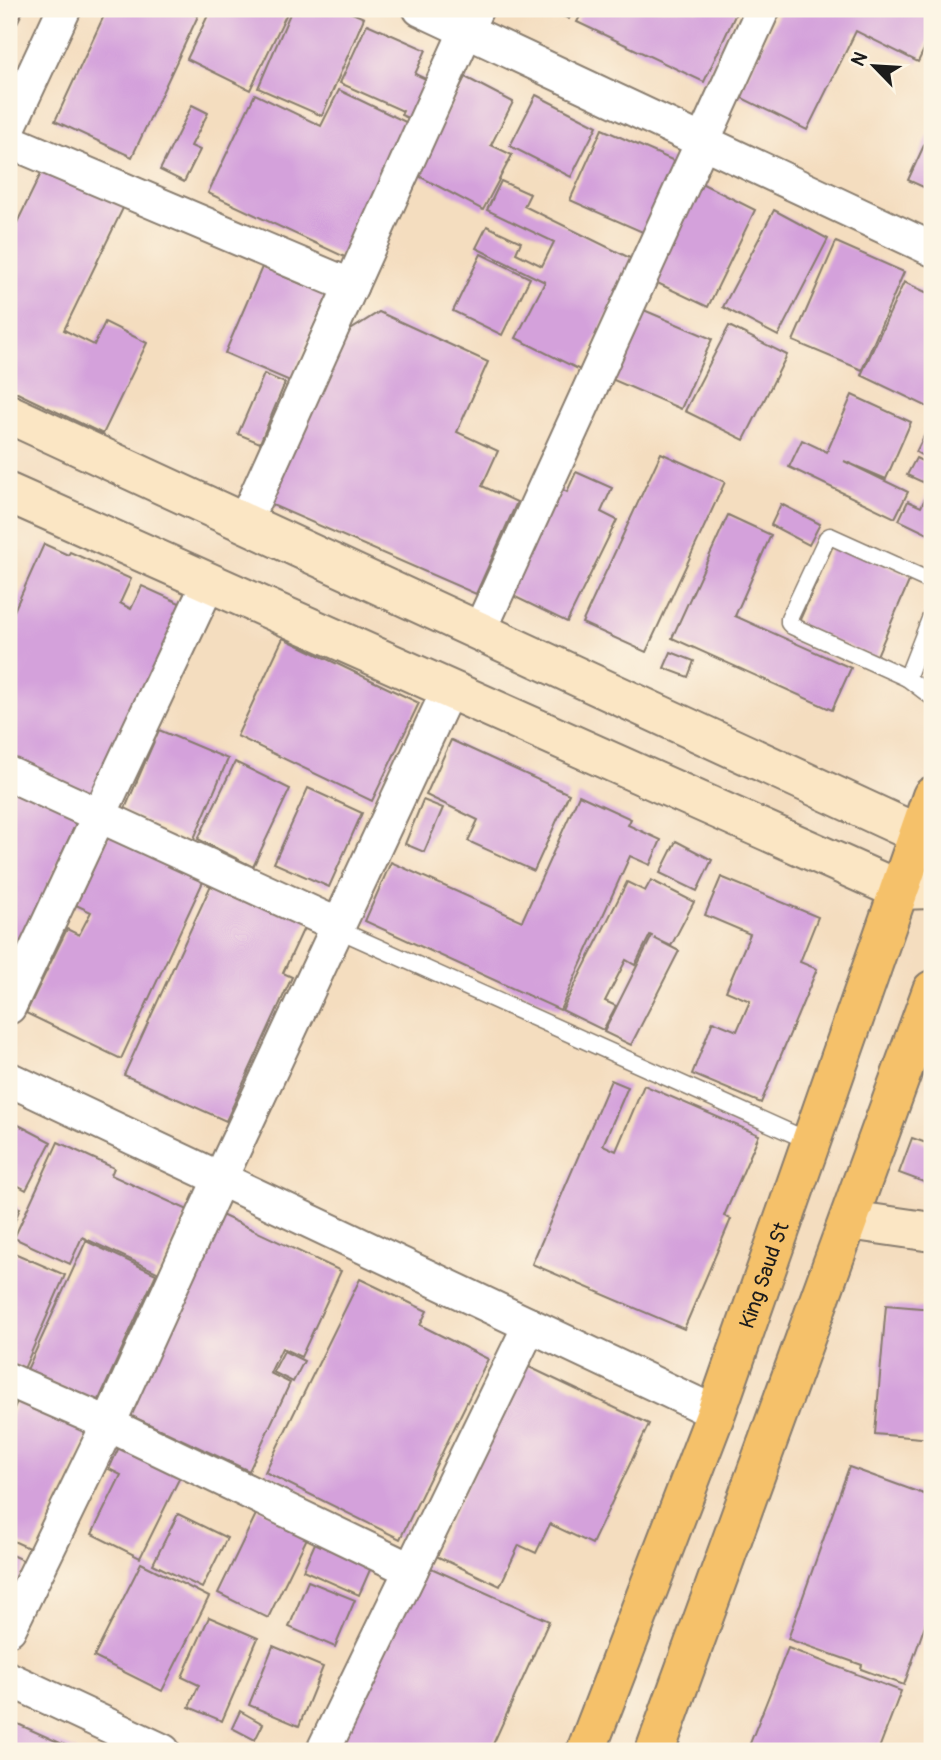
<svg xmlns="http://www.w3.org/2000/svg" width="941" height="1760" font-family="Pangolin,sans-serif">
<rect width="100%" height="100%" fill="#fcf5e5"/>
<filter id="ink" filterUnits="userSpaceOnUse"><feTurbulence type="fractalNoise" baseFrequency=".0143" numOctaves="2"/><feDisplacementMap in="SourceGraphic" scale="14" xChannelSelector="R" yChannelSelector="G"/><feConvolveMatrix kernelMatrix="1 2 1 2 8 2 1 2 1" color-interpolation-filters="sRGB"/></filter>
<filter id="wash" filterUnits="userSpaceOnUse"><feTurbulence type="fractalNoise" baseFrequency=".00686" numOctaves="4" result="noise"/><feDisplacementMap in="SourceGraphic" scale="28" xChannelSelector="R" yChannelSelector="G"/><feGaussianBlur stdDeviation="1.57" result="paint"/><feColorMatrix in="noise" values="0 0 0 0 0 0 0 0 0 0 0 0 0 0 0 0 0 1.4 0 .05"/><feComposite in="paint" operator="in"/></filter>
<g filter="url(#wash)">
<rect width="100%" height="100%" fill="#f4ddbf"/>
<g id="blocks">
<g fill="#d4a1db">
<polygon points="9,9 24,9 12,33 9,32"/>
<polygon points="107,9 182,9 198,16 132,157 55,121"/>
<polygon points="211,9 289,9 250,90 187,59"/>
<polygon points="292,9 343,9 364,18 322,116 258,88"/>
<polygon points="549,9 574,9 569,19"/>
<polygon points="584,9 692,9 697,11 698,9 738,9 704,82 577,22"/>
<polygon points="781,9 932,9 932,33 918,62 856,31 807,130 738,96"/>
<polygon points="367,24 426,50 415,74 430,81 413,120 401,115 403,111 340,83"/>
<polygon points="465,77 513,102 491,145 512,155 483,210 415,174"/>
<polygon points="339,90 412,125 349,259 208,193 255,94 321,126"/>
<polygon points="536,95 597,126 571,177 510,146"/>
<polygon points="192,105 208,113 191,146 200,150 184,182 160,170"/>
<polygon points="932,128 932,191 908,180"/>
<polygon points="602,129 679,163 647,234 570,200"/>
<polygon points="47,161 127,200 64,330 94,345 105,322 147,343 103,434 9,389 9,239"/>
<polygon points="501,181 530,194 524,206 634,260 580,370 516,338 545,282 476,248 487,226 521,242 516,253 542,266 554,242 487,210"/>
<polygon points="699,182 755,210 708,307 651,280"/>
<polygon points="774,210 828,239 778,336 723,307"/>
<polygon points="836,242 904,272 862,370 793,341"/>
<polygon points="481,254 530,278 502,335 453,311"/>
<polygon points="262,267 303,285 309,270 334,281 290,381 225,353"/>
<polygon points="904,282 932,295 932,409 861,375"/>
<polygon points="639,308 712,339 681,409 609,378"/>
<polygon points="379,312 488,362 457,432 498,451 482,486 517,502 476,594 263,501 335,340"/>
<polygon points="729,326 787,355 744,440 685,411"/>
<polygon points="264,374 285,383 260,443 238,434"/>
<polygon points="852,395 911,422 886,479 844,461 908,492 895,518 789,467 802,440 827,452"/>
<polygon points="930,424 932,425 932,461 916,452"/>
<polygon points="661,453 725,482 646,652 582,623"/>
<polygon points="916,458 932,466 932,478 929,485 907,475"/>
<polygon points="576,472 612,488 601,512 617,520 567,622 505,592 555,486 567,492"/>
<polygon points="932,484 932,536 899,520 908,501 921,507"/>
<polygon points="781,504 820,524 809,545 771,525"/>
<polygon points="728,515 771,535 735,616 851,668 832,710 672,638"/>
<polygon points="834,543 911,577 876,658 798,624"/>
<polygon points="44,544 68,555 70,552 131,579 120,603 131,609 142,586 184,605 97,797 9,757 9,622"/>
<polygon points="283,638 419,703 372,801 237,736"/>
<polygon points="671,652 694,661 688,677 664,668"/>
<polygon points="159,730 228,759 193,841 124,811"/>
<polygon points="451,740 569,794 534,871 468,841 478,820 426,795"/>
<polygon points="235,762 290,789 253,867 198,839"/>
<polygon points="9,776 82,810 9,970"/>
<polygon points="308,788 362,813 329,887 274,863"/>
<polygon points="579,795 631,819 628,825 661,840 650,865 630,856 560,1010 365,921 391,862 522,921"/>
<polygon points="423,800 443,808 424,852 405,844"/>
<polygon points="113,826 208,871 121,1059 26,1013 67,929 79,935 91,912 76,905"/>
<polygon points="676,841 712,860 697,891 660,873"/>
<polygon points="216,874 309,917 283,973 292,977 226,1121 124,1075"/>
<polygon points="721,877 818,917 800,962 817,969 761,1103 692,1074 713,1021 737,1031 750,1001 726,991 750,934 705,915"/>
<polygon points="651,880 694,902 671,946 654,938 679,951 631,1045 604,1032 652,936 650,935 635,965 626,960 605,1001 616,1006 603,1030 562,1010 627,882 645,891"/>
<polygon points="611,1080 628,1087 603,1145 616,1151 644,1085 759,1135 724,1216 731,1219 684,1329 532,1264"/>
<polygon points="9,1120 51,1142 26,1190 9,1181"/>
<polygon points="912,1138 932,1145 932,1185 899,1173"/>
<polygon points="58,1142 114,1168 111,1175 188,1210 159,1273 82,1237 70,1264 14,1238"/>
<polygon points="9,1204 20,1208 9,1235"/>
<polygon points="215,1212 341,1271 301,1357 282,1348 270,1373 290,1383 249,1471 121,1411"/>
<polygon points="86,1241 156,1274 97,1404 26,1372"/>
<polygon points="12,1252 65,1275 24,1369 9,1363 9,1260"/>
<polygon points="360,1279 427,1311 420,1325 488,1359 400,1539 265,1472"/>
<polygon points="886,1305 932,1309 932,1439 875,1434"/>
<polygon points="284,1351 304,1361 293,1382 273,1372"/>
<polygon points="525,1365 649,1424 592,1544 550,1524 536,1553 519,1545 500,1586 434,1555"/>
<polygon points="20,1395 90,1428 33,1550 9,1539 9,1419"/>
<polygon points="120,1445 181,1475 140,1558 92,1534 121,1475 109,1469"/>
<polygon points="849,1467 932,1497 932,1605 904,1685 861,1669 862,1665 788,1639"/>
<polygon points="259,1508 310,1532 268,1618 218,1593"/>
<polygon points="178,1514 227,1538 202,1588 153,1564"/>
<polygon points="321,1530 377,1554 359,1595 303,1570"/>
<polygon points="9,1554 27,1562 9,1602"/>
<polygon points="141,1563 209,1597 162,1691 94,1657"/>
<polygon points="420,1563 549,1621 490,1751 336,1751"/>
<polygon points="308,1581 355,1600 335,1647 289,1627"/>
<polygon points="209,1617 258,1638 222,1721 189,1707 199,1685 182,1677"/>
<polygon points="273,1646 323,1667 299,1726 249,1705"/>
<polygon points="788,1648 901,1691 878,1751 747,1751"/>
<polygon points="240,1711 263,1724 255,1740 232,1728"/>
<polygon points="9,1720 78,1751 9,1751"/>
</g>
</g>
</g>
<g filter="url(#ink)">
<use href="#blocks" fill-opacity="0" stroke="#887c6e" stroke-width="2"/>
<g fill="none" stroke-linecap="round" stroke-linejoin="round">
<g stroke="#887c6e" stroke-width="19">
<g id="lane">
<polyline points="932,614 907,678 932,697"/>
<polyline points="907,678 792,626 789,623 789,619 827,538 830,536 932,582"/>
<polyline points="337,929 811,1142"/>
</g>
</g>
<g stroke="#887c6e" stroke-width="37">
<g id="street">
<polyline points="420,9 932,249"/>
<polyline points="9,127 64,9"/>
<polyline points="9,141 351,286"/>
<polyline points="244,523 476,9"/>
<polyline points="479,632 763,9"/>
<polyline points="9,774 338,925"/>
<polyline points="9,1007 209,582"/>
<polyline points="9,1079 716,1413"/>
<polyline points="9,1380 91,1416 411,1570"/>
<polyline points="9,1629 108,1425 220,1179 449,689"/>
<polyline points="9,1679 163,1751"/>
<polyline points="323,1751 530,1325"/>
</g>
</g>
<g stroke="#887c6e" stroke-width="42">
<g id="secondary">
<polyline points="9,414 918,834 932,849"/>
<polyline points="9,493 899,890 932,889"/>
<polyline points="849,1220 932,1232"/>
</g>
</g>
<g stroke="#887c6e" stroke-width="42">
<g id="primary">
<path id="s1" d="M 586,1751 L 716,1413 L 932,796"/>
<polyline points="655,1751 932,990"/>
</g>
</g>
<use href="#lane" stroke="#fff" stroke-width="16"/>
<use href="#street" stroke="#fff" stroke-width="33"/>
<use href="#secondary" stroke="#fbe6c4" stroke-width="38"/>
<use href="#primary" stroke="#f5c16b" stroke-width="38"/>
</g>
</g>
<g text-anchor="middle" dominant-baseline="central" stroke-width="7" stroke-linejoin="round" paint-order="stroke">
<g font-size="21" fill="#1c1c1c" stroke="#fcf5e5">
<text stroke="none"><textPath href="#s1" startOffset="508">King Saud St</textPath></text>
</g>
</g>
<rect width="941" height="1760" fill="none" stroke="#fcf5e5" stroke-width="35"/>
<g transform="translate(874 66) rotate(295)" stroke="#fcf5e5" stroke-width="5" paint-order="stroke">
<path d="M0-5L12 26L0 18L-12 26Z" fill="#1c1c1c"/>
<text y="-10" font-size="19" font-weight="bold" text-anchor="middle" fill="#1c1c1c">N</text>
</g>
</svg>
